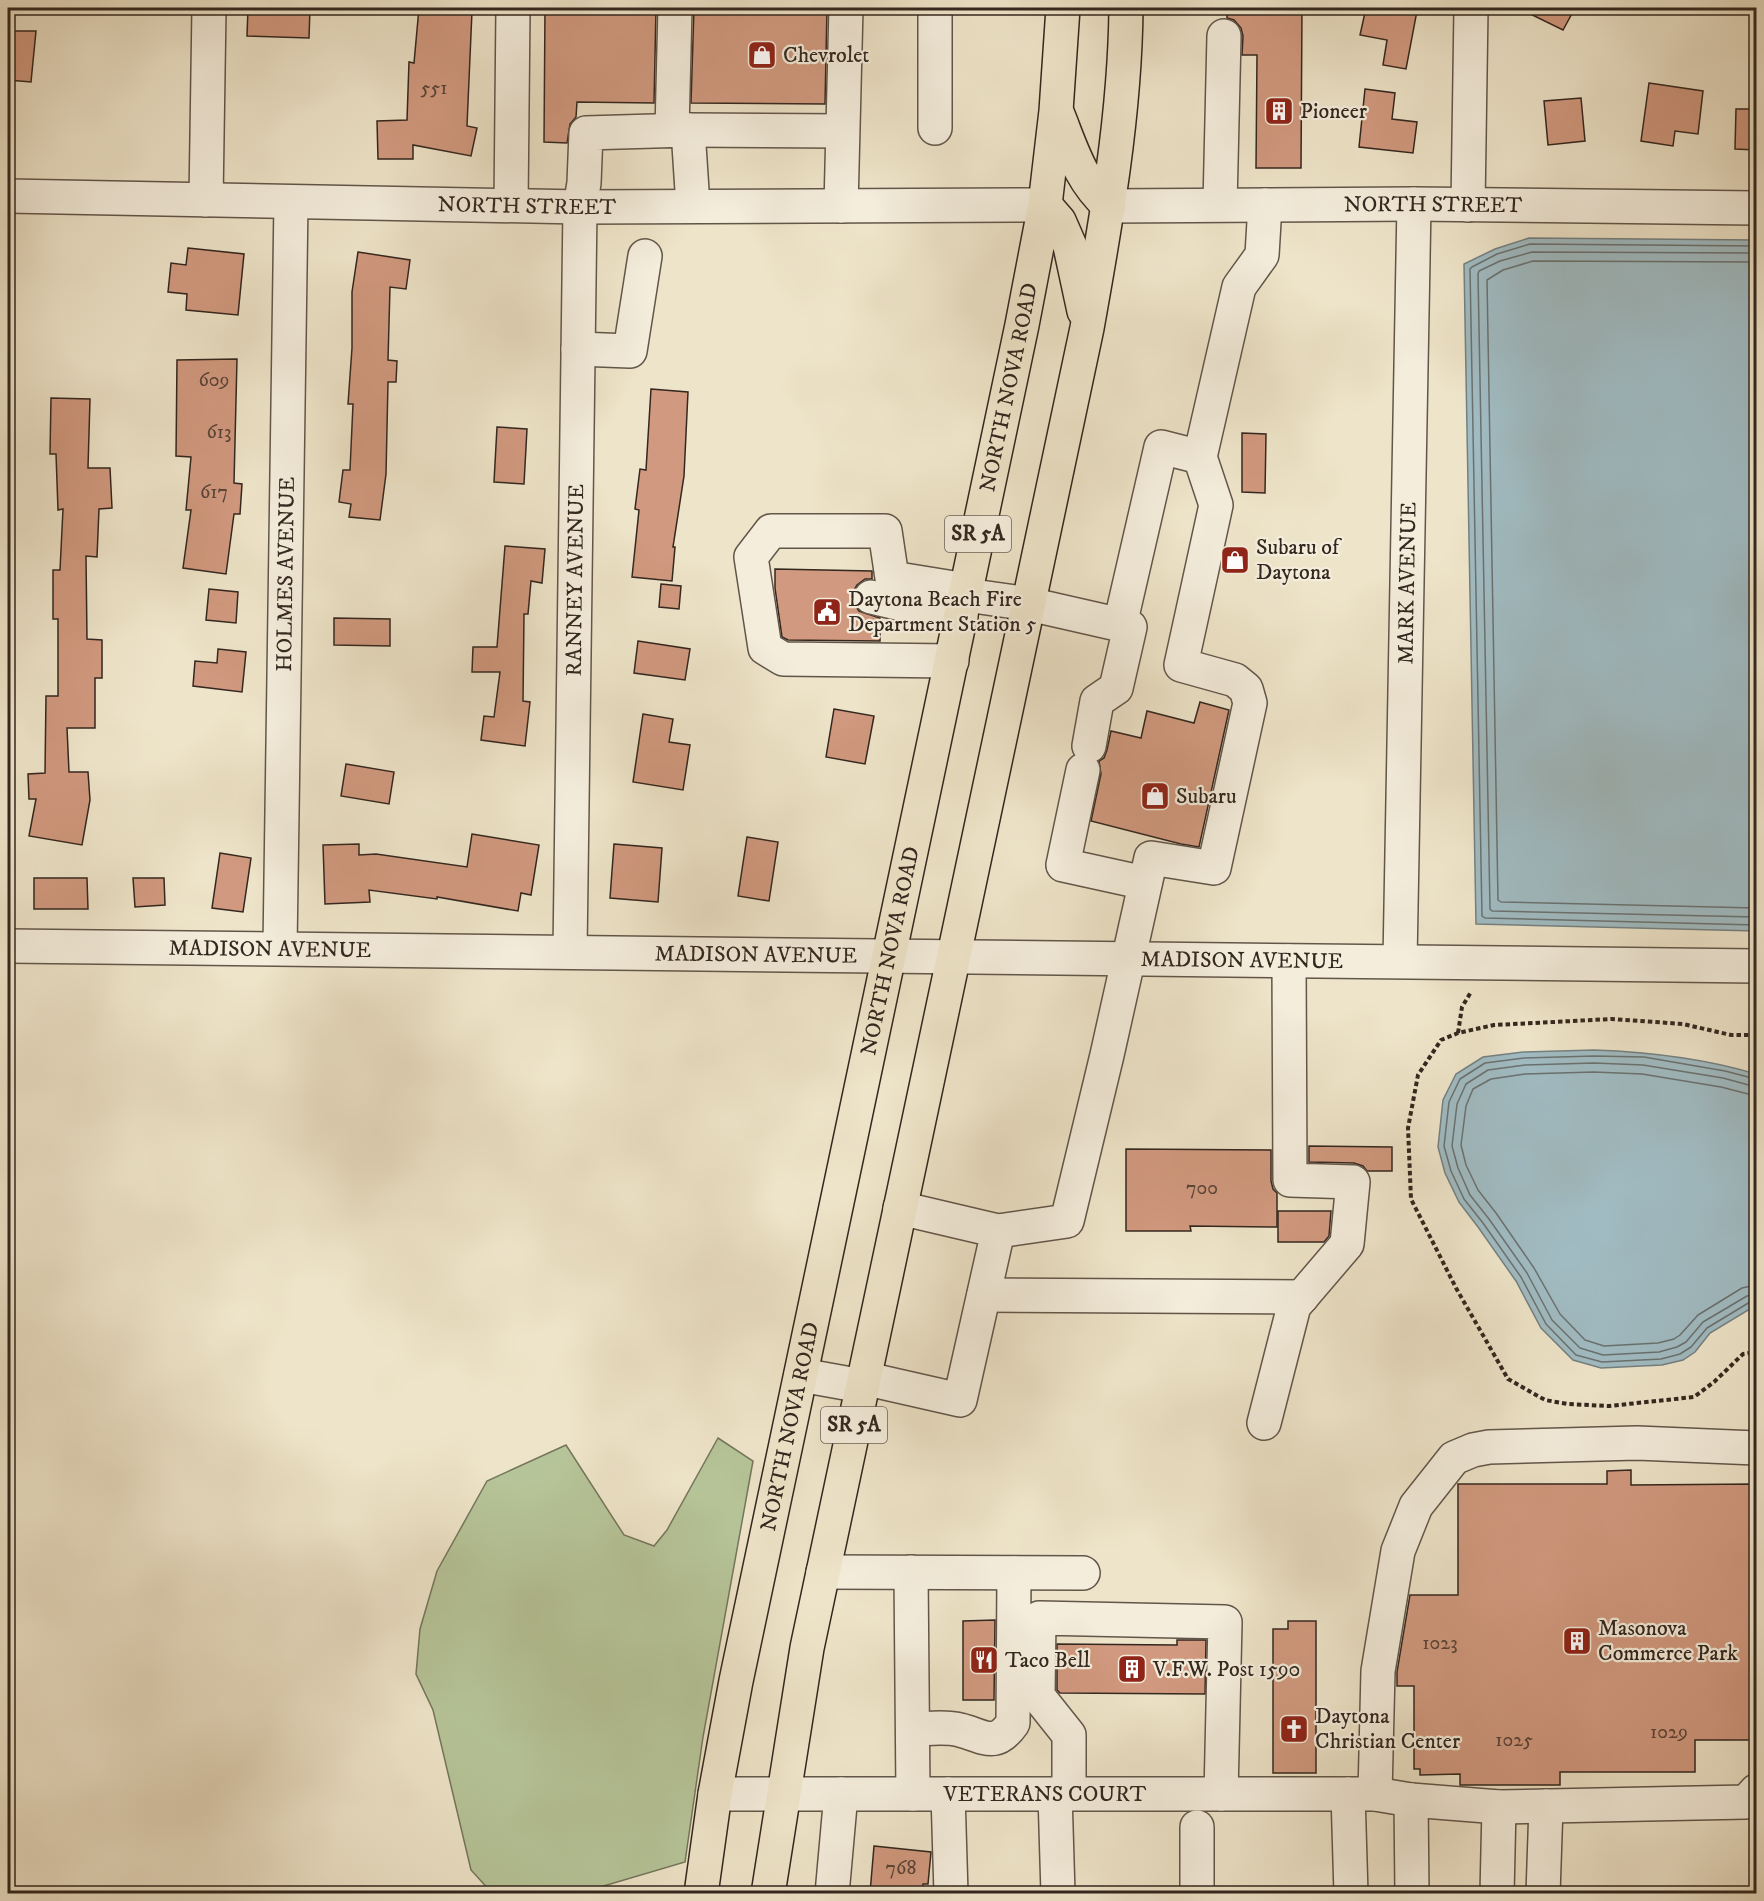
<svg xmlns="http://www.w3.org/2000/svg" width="1764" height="1901" font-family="'IM FELL DW Pica',serif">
<rect width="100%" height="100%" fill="#eee4c9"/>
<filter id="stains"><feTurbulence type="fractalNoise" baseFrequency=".00333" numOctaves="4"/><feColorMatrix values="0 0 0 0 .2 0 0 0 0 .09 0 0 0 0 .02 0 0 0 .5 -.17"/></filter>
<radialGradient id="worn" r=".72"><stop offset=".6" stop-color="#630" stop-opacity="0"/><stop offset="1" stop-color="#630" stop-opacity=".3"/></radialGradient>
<polygon fill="#b6c599" stroke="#74765c" stroke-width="1.5" points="718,1438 753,1461 703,1737 685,1862 580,1893 492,1893 471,1870 433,1710 416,1674 420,1629 437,1571 487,1481 566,1445 624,1535 654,1546 667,1530"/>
<g fill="#a0bbc2" stroke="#748081" stroke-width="1.5">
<polygon points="1529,238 1756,240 1756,931 1476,924 1464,264 1495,249"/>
<path d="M 1594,1050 C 1649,1052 1703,1058 1756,1074 L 1756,1308 L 1753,1307 L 1710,1333 L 1695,1352 L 1683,1360 L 1662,1365 L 1601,1368 L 1573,1360 L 1541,1328 L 1516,1281 L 1478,1227 L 1459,1202 L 1445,1173 L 1438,1147 L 1443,1100 L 1456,1074 L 1483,1057 L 1523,1052 Z"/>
</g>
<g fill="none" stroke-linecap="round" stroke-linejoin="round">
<g stroke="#6a7170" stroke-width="1.5">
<polyline points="1756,246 1530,244 1497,254 1472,267 1470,269 1482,916 1485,918 1756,925"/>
<polyline points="1756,253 1532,252 1500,261 1479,271 1478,274 1490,909 1492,911 1756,917"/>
<polyline points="1756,262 1533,261 1503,270 1487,280 1498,900 1501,902 1756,908"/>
<polyline points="1756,1079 1725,1071 1644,1057 1594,1056 1524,1058 1485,1063 1460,1079 1449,1102 1444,1146 1451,1171 1464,1199 1483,1223 1521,1277 1546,1324 1576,1355 1602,1362 1661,1359 1680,1354 1691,1347 1707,1328 1750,1302 1756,1302"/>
<polyline points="1756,1087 1723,1078 1643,1065 1594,1063 1525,1065 1488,1070 1466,1084 1457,1104 1452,1146 1458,1168 1470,1195 1489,1219 1527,1273 1552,1320 1580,1348 1603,1355 1659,1352 1677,1347 1686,1342 1703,1322 1747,1296 1756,1294"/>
<polyline points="1756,1096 1721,1087 1642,1074 1594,1072 1525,1074 1491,1079 1473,1089 1466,1106 1461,1145 1466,1165 1478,1190 1496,1213 1534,1268 1560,1314 1585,1340 1604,1346 1658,1343 1674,1339 1680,1335 1698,1315 1742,1288 1756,1285"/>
</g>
</g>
<g fill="#d1997f" stroke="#33271f" stroke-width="1.5">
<polygon points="248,8 310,8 309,38 247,36"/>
<polygon points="419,8 472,11 467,126 477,128 471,156 413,145 413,159 378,159 377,121 407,120 409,62 414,63"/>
<polygon points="545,8 656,8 654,103 577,102 576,117 570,124 567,143 544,142"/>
<polygon points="694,8 827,8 825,104 691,103"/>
<polygon points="1227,8 1302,8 1301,168 1256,168 1257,55 1242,55 1243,36 1241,28 1234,20 1227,18"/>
<polygon points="1366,8 1397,8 1417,11 1406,69 1383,65 1387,40 1360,35"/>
<polygon points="1518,8 1575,8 1563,30"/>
<polygon points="8,31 36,31 31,82 8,80"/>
<polygon points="1649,83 1703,91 1698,134 1675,131 1673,146 1641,141"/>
<polygon points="1365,89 1395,93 1392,119 1417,122 1413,153 1359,147"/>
<polygon points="1581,98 1585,141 1548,145 1544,101"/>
<polygon points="1736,109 1756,109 1756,150 1735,149"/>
<polygon points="188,248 244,254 238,315 186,310 187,294 168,292 171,263 186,265"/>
<polygon points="358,252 410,260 406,289 390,287 388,360 397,361 396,382 388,382 386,474 380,520 349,517 351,504 339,502 343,470 350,470 353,404 348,404 352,348 352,292"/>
<polygon points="237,359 234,483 242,484 240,514 234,514 226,574 183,568 191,510 186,510 191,457 176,456 177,360"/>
<polygon points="651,389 688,392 684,476 673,547 675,547 672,581 632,577 639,510 635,509 640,469 646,470"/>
<polygon points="51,398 90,399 88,468 110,468 112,508 99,509 97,557 86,556 87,639 102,640 102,678 95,678 95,728 67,728 69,772 88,772 90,800 82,845 29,836 36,799 29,799 28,774 45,773 46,696 58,696 58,619 53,619 53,570 60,570 63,509 58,510 56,454 50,454"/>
<polygon points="497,427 527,429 524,484 494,482"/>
<polygon points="1242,433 1266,434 1265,493 1242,492"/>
<polygon points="505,546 545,549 542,583 531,581 528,614 524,614 523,701 530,702 525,746 481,740 484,716 494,717 500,672 472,672 473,647 497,647"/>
<polygon points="775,569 872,571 872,579 865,579 857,585 853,592 853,602 859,611 880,618 880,641 788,640 782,637 775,588"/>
<polygon points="661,584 681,586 679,609 659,607"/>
<polygon points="209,589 238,592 236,623 206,620"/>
<polygon points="334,618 390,619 390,646 334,645"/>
<polygon points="638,641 690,649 685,680 634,673"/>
<polygon points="218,649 246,652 242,692 193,686 195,661 217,663"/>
<polygon points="1200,702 1229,710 1199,847 1181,844 1091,821 1101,774 1099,761 1104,758 1107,750 1111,731 1141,738 1147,711 1194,723"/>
<polygon points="834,709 874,716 865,764 826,757"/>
<polygon points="643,714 673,719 669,742 690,745 683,790 633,782"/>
<polygon points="346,764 394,772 389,804 341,796"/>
<polygon points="472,834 539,845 531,895 521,893 518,911 437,897 437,899 369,890 370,902 325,904 323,845 359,844 359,855 376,854 467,867"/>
<polygon points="747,837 778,842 769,901 738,896"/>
<polygon points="614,844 662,848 658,902 610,898"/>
<polygon points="220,853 251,858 243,912 212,908"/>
<polygon points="34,878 87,878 88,909 34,909"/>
<polygon points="133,878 164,878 165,905 135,907"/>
<polygon points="1309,1146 1392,1147 1392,1171 1367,1171 1363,1166 1354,1163 1309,1162"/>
<polygon points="1126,1149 1271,1150 1271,1181 1273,1189 1277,1193 1277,1227 1190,1226 1191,1231 1126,1231"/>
<polygon points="1278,1211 1331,1211 1329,1236 1324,1242 1278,1242"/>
<polygon points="1631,1470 1631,1485 1756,1484 1756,1740 1695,1740 1695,1772 1560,1772 1560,1785 1460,1785 1460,1774 1420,1775 1420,1769 1414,1769 1414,1686 1397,1686 1397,1672 1410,1595 1458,1595 1458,1484 1607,1484 1607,1471"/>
<polygon points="995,1620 994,1700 963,1700 963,1621"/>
<polygon points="1288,1621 1316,1621 1316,1773 1273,1773 1273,1629 1288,1629"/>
<polygon points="1177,1640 1206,1640 1205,1694 1060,1693 1057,1690 1057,1644 1177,1645"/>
<polygon points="874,1846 931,1852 928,1884 923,1884 922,1893 870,1893"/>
</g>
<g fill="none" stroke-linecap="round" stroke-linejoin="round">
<g stroke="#62564a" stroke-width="36">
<g id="minor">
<polyline points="935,128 935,8"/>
<polyline points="672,130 675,8"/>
<polyline points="688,130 842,131"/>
<path id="s1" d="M 8,196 L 580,207 L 1045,205"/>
<polyline points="206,200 209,8"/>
<polyline points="1220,204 1224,36"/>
<polyline points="511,205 513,8"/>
<polyline points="1468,205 1471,8"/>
<polyline points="841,206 846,8"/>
<path id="s2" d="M 1109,206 L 1414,204 L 1756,208"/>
<polyline points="578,349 630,351 645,256"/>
<polyline points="966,595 1029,604 1130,627 1116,688 1097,701 1089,746"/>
<polyline points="871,597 961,618"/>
<polyline points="1120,625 1161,447 1200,457 1239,287 1262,255 1265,205"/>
<polyline points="952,661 783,659 765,648 751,557 771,531 885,531 892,578 966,590"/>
<polyline points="1083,770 1063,865 1145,883"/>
<path id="s3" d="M 8,946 L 1756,966"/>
<path id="s4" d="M 280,948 L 291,202"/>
<path id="s5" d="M 570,952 L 580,207 L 584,183 L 586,133 L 688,130 L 693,206"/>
<path id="s6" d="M 1400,961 L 1414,204"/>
<polyline points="998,1231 1067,1221 1107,1055 1151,858 1214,868 1250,703 1246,689 1235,680 1181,665 1216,505 1200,457"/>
<polyline points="984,1295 1302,1297"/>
<polyline points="801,1375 862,1386"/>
<polyline points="863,1378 960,1400 998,1231 900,1208"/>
<polyline points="1264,1423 1294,1306 1347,1244 1353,1182 1290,1180 1289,961"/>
<polyline points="823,1572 1083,1573"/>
<polyline points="911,1572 913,1794"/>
<path d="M 913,1729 C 927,1729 946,1726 960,1730 C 984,1736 995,1749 1013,1723 L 1014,1573"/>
<path id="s7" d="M 715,1794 L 1375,1794 L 1411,1800 L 1499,1807 L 1746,1802 L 1756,1791"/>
<polyline points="948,1794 951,1894"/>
<polyline points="1055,1794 1058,1894"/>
<polyline points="1069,1794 1069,1735 1038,1696 1039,1618 1225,1622 1221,1794"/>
<polyline points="1348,1794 1351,1894"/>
<polyline points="1375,1794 1378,1671 1398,1551 1416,1506 1454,1458 1473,1450 1489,1447 1637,1443 1756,1448"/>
<polyline points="1411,1800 1412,1894"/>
<polyline points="832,1894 841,1794"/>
<polyline points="1197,1894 1197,1827"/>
<polyline points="1497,1894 1499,1807"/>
<polyline points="1543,1894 1546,1806"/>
</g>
</g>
<g stroke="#33271f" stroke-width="36">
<g id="major">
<path d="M 1058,115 C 1072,150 1080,180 1109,206"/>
<polyline points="1045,205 1059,221 1070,246 1084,311"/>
<path id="s8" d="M 701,1894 L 715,1794 L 736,1681 L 1022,325 L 1045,205 L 1056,111 L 1063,8"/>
<path d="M 768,1894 L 807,1648 L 1087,328 C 1106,222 1125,115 1126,8"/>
</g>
</g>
<g stroke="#33271f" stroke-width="4" stroke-dasharray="4.5 3" stroke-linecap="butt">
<polyline points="1458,1033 1462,1007 1471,992"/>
<polyline points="1756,1035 1731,1035 1683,1024 1612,1019 1494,1025 1458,1033 1441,1040 1418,1075 1408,1128 1411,1199 1456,1288 1508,1379 1545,1400 1568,1404 1609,1406 1694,1397 1714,1382 1743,1354 1756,1352"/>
</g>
<use href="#minor" stroke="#f4eddc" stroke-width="33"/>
<use href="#major" stroke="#eee4c9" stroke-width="33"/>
</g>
<defs>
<g id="shop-square" transform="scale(1.5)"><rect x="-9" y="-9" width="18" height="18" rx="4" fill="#8f2418" stroke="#f4eddc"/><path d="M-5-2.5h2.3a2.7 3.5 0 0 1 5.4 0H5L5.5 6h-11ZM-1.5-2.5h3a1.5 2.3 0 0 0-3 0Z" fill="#fff"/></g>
<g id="building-square" transform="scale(1.5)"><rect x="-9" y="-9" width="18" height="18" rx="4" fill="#8f2418" stroke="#f4eddc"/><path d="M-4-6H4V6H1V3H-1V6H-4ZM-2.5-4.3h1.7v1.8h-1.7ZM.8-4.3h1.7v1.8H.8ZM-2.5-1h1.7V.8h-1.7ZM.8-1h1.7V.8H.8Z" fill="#fff"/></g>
<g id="civic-square" transform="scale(1.5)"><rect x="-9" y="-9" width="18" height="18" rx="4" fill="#8f2418" stroke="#f4eddc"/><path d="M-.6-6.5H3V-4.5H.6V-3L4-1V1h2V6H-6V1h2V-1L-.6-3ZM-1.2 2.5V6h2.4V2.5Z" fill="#fff"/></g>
<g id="restaurant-square" transform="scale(1.5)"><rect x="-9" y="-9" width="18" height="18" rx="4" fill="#8f2418" stroke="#f4eddc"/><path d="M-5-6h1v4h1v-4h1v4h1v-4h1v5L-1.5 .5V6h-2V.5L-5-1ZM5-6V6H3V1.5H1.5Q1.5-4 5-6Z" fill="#fff"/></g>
<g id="church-square" transform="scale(1.5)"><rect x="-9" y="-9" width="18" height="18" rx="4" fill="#8f2418" stroke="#f4eddc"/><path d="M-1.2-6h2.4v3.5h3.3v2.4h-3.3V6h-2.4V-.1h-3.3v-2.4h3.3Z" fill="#fff"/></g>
</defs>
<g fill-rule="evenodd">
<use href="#shop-square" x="762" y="55"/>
<use href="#building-square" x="1279" y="111"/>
<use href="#shop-square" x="1235" y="560"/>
<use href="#civic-square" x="827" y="612"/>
<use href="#shop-square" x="1155" y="796"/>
<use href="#building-square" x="1577" y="1641"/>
<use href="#restaurant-square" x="984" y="1660"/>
<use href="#building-square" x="1132" y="1669"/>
<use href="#church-square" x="1294" y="1729"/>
</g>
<g text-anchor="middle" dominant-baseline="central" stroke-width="4.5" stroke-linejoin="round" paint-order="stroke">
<g font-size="20" fill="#5a4437">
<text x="434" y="88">551</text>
<text x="214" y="380">609</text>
<text x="219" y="432">613</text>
<text x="214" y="492">617</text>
<text x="1202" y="1188">700</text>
<text x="1440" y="1643">1023</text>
<text x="1669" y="1732">1029</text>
<text x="1514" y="1740">1025</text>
<text x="901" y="1868">768</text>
</g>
<g fill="#f4eddc" stroke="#6d6258" stroke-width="1.5">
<rect x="945" y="516" width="66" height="36" rx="4.5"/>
<rect x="821" y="1407" width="66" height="36" rx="4.5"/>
</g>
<g font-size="21" font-weight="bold" fill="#33271f">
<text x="978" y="534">SR 5A</text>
<text x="854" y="1425">SR 5A</text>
</g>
<g font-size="22" fill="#33271f" stroke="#f4eddc" text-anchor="start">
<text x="783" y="55">Chevrolet</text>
<text x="1300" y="111">Pioneer</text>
<text x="1256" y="547">Subaru of<tspan x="1256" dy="25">Daytona</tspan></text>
<text x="848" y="599">Daytona Beach Fire<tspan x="848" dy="25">Department Station 5</tspan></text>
<text x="1176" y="796">Subaru</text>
<text x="1598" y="1628">Masonova<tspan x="1598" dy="25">Commerce Park</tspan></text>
<text x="1005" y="1660">Taco Bell</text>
<text x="1153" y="1669">V.F.W. Post 1590</text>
<text x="1315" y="1716">Daytona<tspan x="1315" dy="25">Christian Center</tspan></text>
</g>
<g font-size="22" fill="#33271f" stroke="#f4eddc">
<text stroke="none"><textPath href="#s1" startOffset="519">NORTH STREET</textPath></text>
<text stroke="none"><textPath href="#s2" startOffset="324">NORTH STREET</textPath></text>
<text stroke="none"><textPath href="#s8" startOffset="1538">NORTH NOVA ROAD</textPath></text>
<text stroke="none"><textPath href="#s4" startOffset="374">HOLMES AVENUE</textPath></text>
<text stroke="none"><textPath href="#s5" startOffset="372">RANNEY AVENUE</textPath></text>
<text stroke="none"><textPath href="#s6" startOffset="378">MARK AVENUE</textPath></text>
<text stroke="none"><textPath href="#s3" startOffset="262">MADISON AVENUE</textPath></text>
<text stroke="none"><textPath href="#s8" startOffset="962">NORTH NOVA ROAD</textPath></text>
<text stroke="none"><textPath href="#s3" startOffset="748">MADISON AVENUE</textPath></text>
<text stroke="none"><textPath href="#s3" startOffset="1234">MADISON AVENUE</textPath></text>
<text stroke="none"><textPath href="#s8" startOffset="476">NORTH NOVA ROAD</textPath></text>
<text stroke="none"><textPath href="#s7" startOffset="330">VETERANS COURT</textPath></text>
</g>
</g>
<rect width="1764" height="1901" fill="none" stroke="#eee4c9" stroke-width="30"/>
<rect x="9" y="9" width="1746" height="1883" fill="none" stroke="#33271f" stroke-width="3"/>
<rect x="15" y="15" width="1734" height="1871" fill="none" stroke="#33271f" stroke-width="1.5"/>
<rect width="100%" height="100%" filter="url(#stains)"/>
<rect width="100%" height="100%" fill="url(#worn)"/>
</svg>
